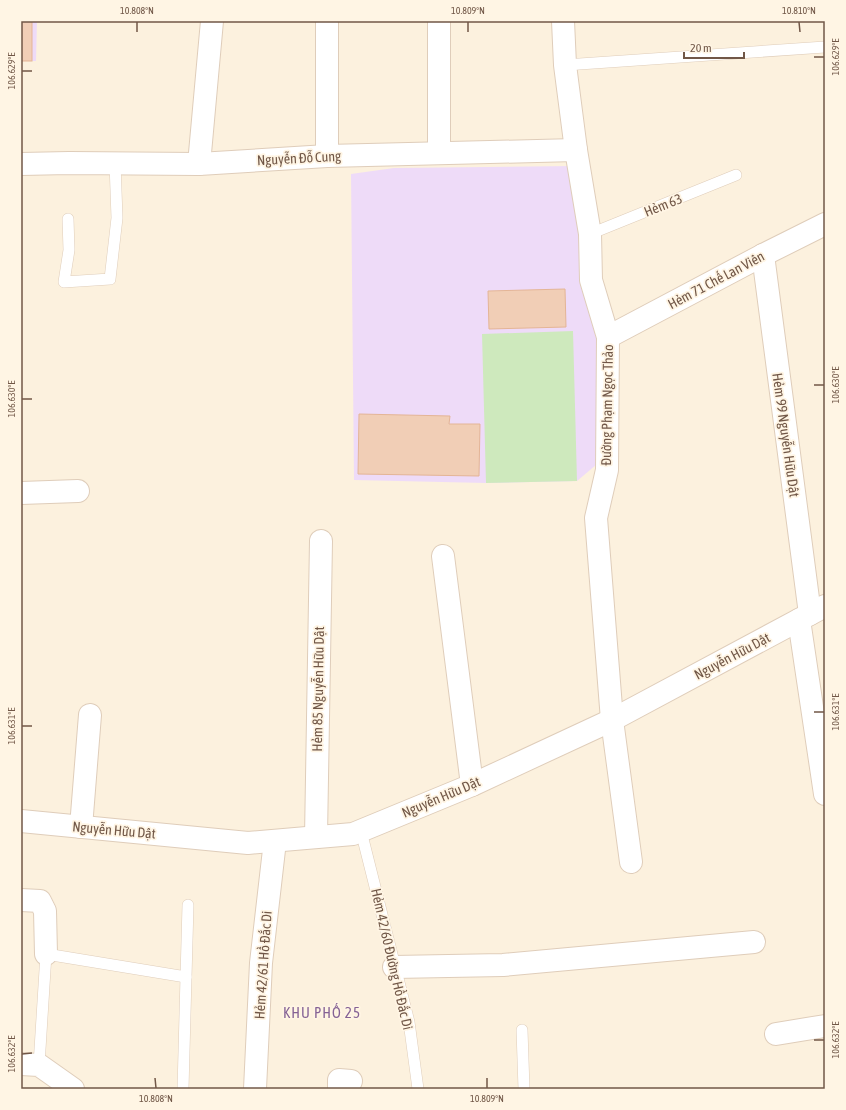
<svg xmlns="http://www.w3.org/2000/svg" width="846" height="1110" font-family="'Asap Condensed',sans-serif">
<rect width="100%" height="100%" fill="#fcf1de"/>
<g fill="#eedbf8">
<polygon points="21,21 37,21 36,61 21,61"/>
<polygon points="575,166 582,287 599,348 596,465 577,481 486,483 354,480 351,174 394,168"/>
</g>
<polygon fill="#cee9bd" points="573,331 577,481 486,483 482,334"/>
<g fill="#f1ceb6" stroke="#e4b596">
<rect x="21" y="21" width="11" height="40"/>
<polygon points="565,289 566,327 489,329 488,291"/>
<polygon points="359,414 450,416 449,424 480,424 479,476 358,474"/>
</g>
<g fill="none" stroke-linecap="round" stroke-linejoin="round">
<g stroke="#dfcdba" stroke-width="12">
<g id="lane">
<polyline points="565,65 825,47"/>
<polyline points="68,219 69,250 64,282 110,279 117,218 115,163"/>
<polyline points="590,234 736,175"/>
<polyline points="361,831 409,1022 418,1089"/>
<polyline points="522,1030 524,1089"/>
<polyline points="39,1065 46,954 186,977 188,905"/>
<polyline points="183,1089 186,977"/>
</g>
</g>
<g stroke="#dfcdba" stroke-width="24">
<g id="street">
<polyline points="563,21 565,65 576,150 590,234 591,280 608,337 607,470 596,518 612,720 631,862"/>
<polyline points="439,153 439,22"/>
<polyline points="327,156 327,21"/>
<polyline points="21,164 69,163 199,164 327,156 576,150"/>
<polyline points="199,164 212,21"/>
<polyline points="763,255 810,614"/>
<polyline points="608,337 763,255 825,224"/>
<polyline points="21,493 78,491"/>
<polyline points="443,556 472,785"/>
<polyline points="799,620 825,794"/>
<polyline points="21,821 248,843 353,834 472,785 612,720 825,606"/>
<polyline points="81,827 90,715"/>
<polyline points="316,837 321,541"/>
<polyline points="21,900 40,901 45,911 46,954"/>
<polyline points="394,967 503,965 754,942"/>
<polyline points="776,1034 825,1026"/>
<polyline points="21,1064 39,1065 73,1089"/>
<polyline points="255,1089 261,963 275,841"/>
<polyline points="339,1089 339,1080 351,1081"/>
</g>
</g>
<use href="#lane" stroke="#fff" stroke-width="11"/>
<use href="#street" stroke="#fff" stroke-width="22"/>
</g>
<path fill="none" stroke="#715747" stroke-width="1.5" d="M 137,22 L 137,32M 468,22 L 468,32M 799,22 L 800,32M 814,57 L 824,57M 22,71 L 32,71M 814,385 L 824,385M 22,399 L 32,399M 814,712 L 824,712M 22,726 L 32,726M 814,1040 L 824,1040M 22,1054 L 32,1053M 155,1078 L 156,1088M 487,1078 L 487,1088"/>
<g text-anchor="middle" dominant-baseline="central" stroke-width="3.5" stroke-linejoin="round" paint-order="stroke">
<g font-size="14" fill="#715747" stroke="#fff5e4">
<text transform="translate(299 158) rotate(-3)">Nguyễn Đỗ Cung</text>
<text transform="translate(663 205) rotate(-22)">Hẻm 63</text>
<text transform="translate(716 280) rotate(-28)">Hẻm 71 Chế Lan Viên</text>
<text transform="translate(607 405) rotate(-89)">Đường Phạm Ngọc Thảo</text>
<text transform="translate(786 435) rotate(82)">Hẻm 99 Nguyễn Hữu Dật</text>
<text transform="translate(732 656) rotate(-28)">Nguyễn Hữu Dật</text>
<text transform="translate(318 689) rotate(-89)">Hẻm 85 Nguyễn Hữu Dật</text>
<text transform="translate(441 797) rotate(-23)">Nguyễn Hữu Dật</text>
<text transform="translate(114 830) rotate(5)">Nguyễn Hữu Dật</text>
<text transform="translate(392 959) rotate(77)">Hẻm 42/60 Đường Hồ Đắc Di</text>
<text transform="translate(263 965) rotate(-86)">Hẻm 42/61 Hồ Đắc Di</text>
</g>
<g font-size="15" letter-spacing="1" fill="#856295" stroke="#fff5e4">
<text x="322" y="1012">KHU PHỐ 25</text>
</g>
</g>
<rect width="846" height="1110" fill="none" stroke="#fff5e4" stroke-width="44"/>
<path d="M684 52v6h60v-6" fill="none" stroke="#715747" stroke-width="2"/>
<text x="690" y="52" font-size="12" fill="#715747" stroke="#fff5e4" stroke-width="3" paint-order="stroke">20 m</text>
<rect x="22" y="22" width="802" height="1066" fill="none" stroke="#715747" stroke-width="1.5"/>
<g font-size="10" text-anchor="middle" fill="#715747">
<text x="137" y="14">10.808°N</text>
<text x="468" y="14">10.809°N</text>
<text x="799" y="14">10.810°N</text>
<text transform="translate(835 57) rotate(-90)" y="4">106.629°E</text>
<text transform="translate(11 71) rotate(-90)" y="4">106.629°E</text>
<text transform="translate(835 385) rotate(-90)" y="4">106.630°E</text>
<text transform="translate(11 399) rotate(-90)" y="4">106.630°E</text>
<text transform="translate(835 712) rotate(-90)" y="4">106.631°E</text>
<text transform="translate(11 726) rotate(-90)" y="4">106.631°E</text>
<text transform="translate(835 1040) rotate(-90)" y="4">106.632°E</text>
<text transform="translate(11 1054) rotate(-90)" y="4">106.632°E</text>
<text x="156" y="1102">10.808°N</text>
<text x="487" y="1102">10.809°N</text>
</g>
</svg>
